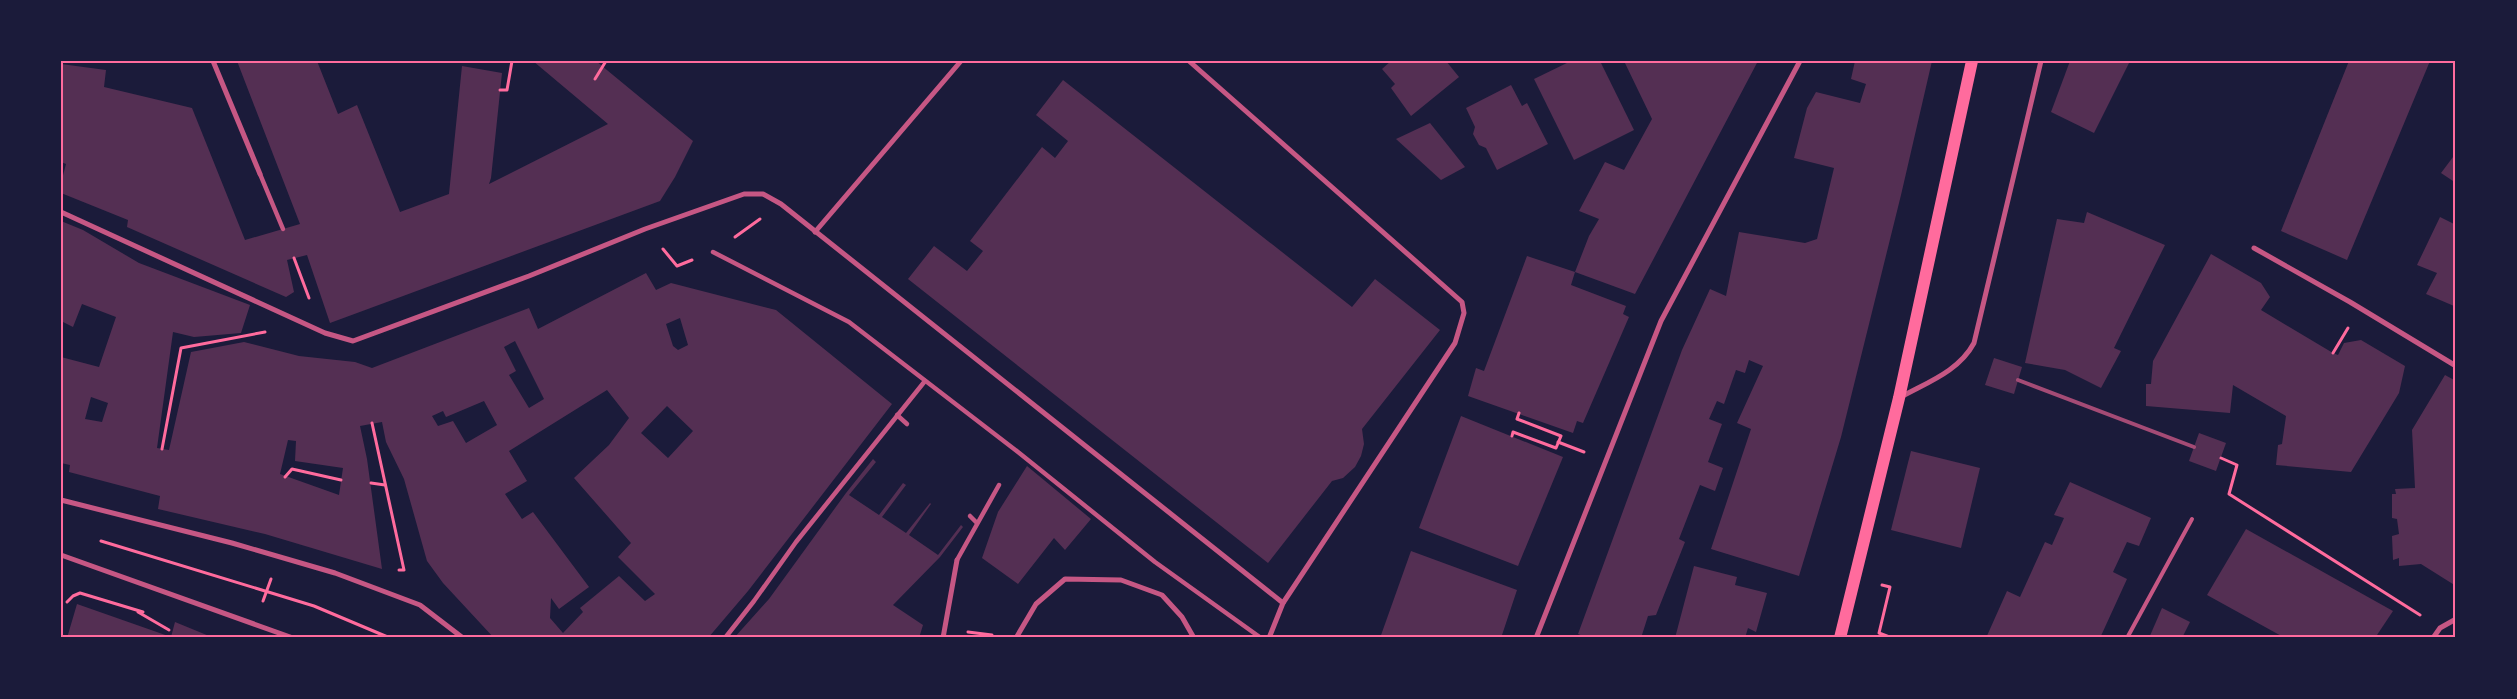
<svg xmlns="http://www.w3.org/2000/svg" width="2517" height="699" font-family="'Space Grotesk',sans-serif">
<rect width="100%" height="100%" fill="#1b1b3a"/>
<g fill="#542f53" fill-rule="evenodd">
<polygon points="237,61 317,61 338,114 357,105 400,212 449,194 462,66 502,73 491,178 489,184 608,124 533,61 596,61 693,141 675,177 660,201 330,323 307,255 287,260 294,292 286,297 127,227 128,220 61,193 61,183 66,164 61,162 61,64 106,70 104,87 192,108 245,240 300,224"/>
<polygon points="1391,61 1446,61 1459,77 1411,116 1391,88 1395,84 1382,69"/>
<polygon points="1571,61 1600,61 1634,130 1574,160 1534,79"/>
<polygon points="1624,61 1758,61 1635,294 1575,272 1571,285 1626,306 1623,314 1629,317 1583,423 1577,421 1573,433 1468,396 1476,368 1484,371 1527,256 1575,272 1589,236 1599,219 1579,211 1605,162 1624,170 1652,119"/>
<polygon points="1855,61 1932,61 1901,195 1841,437 1799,576 1711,549 1751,429 1737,423 1763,366 1749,360 1745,373 1736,370 1724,404 1717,401 1709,419 1722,424 1708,462 1723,468 1715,491 1700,485 1679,539 1685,542 1656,615 1648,616 1641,638 1588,638 1578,634 1682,350 1710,289 1726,296 1739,232 1805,243 1817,239 1834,168 1794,158 1807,108 1816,92 1860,103 1866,84 1851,79"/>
<polygon points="2070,61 2130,61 2094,133 2051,112"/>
<polygon points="2349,61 2430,61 2347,260 2281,231"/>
<polygon points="1063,80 1352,307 1375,279 1440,330 1362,429 1364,444 1361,456 1355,467 1343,478 1332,481 1268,563 908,279 934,246 967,271 983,251 970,241 1042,147 1055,158 1068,141 1036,115"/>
<polygon points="1511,85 1522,106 1527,103 1548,144 1497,170 1486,148 1479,145 1473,134 1475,127 1466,108"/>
<polygon points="1430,123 1465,167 1441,180 1396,139"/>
<polygon points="2456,153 2456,183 2441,173"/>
<polygon points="2087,212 2165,245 2114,348 2121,351 2101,388 2065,370 2025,363 2057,219 2084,223"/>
<polygon points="2440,217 2456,225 2456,302 2454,306 2426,294 2437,273 2417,265"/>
<path d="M 61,221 L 83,230 L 139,263 L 250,305 L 241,333 L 194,337 L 173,332 L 157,448 L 169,450 L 191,352 L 244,342 L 299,356 L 355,362 L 372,368 L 529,308 L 538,329 L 646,273 L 656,290 L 671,283 L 776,310 L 892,404 L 748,591 L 708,638 L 494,638 L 443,583 L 427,561 L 404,479 L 386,442 L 382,422 L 360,426 L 367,459 L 382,569 L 265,534 L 158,509 L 160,496 L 69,472 L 70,465 L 61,463 L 61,357 L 99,367 L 116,317 L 82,304 L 73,327 L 61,321 ZM 680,318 L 688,345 L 678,350 L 673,346 L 666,324 ZM 515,341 L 544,399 L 529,408 L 509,375 L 516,371 L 504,347 ZM 607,390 L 629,418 L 609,445 L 574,478 L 631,543 L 618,557 L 655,594 L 645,601 L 619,576 L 580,608 L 583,612 L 563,633 L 550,618 L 551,598 L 559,609 L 589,587 L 533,512 L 522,519 L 505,494 L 527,481 L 509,451 ZM 91,397 L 108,403 L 102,422 L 85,419 ZM 484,401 L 497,425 L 466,443 L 453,421 L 438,426 L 432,416 L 443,411 L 446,417 ZM 667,406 L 693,431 L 668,458 L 641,433 ZM 288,440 L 296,441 L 295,461 L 343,468 L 339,495 L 280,474 Z"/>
<polygon points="2211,254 2261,283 2270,297 2261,310 2333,353 2338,355 2344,343 2361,340 2405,366 2399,393 2351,472 2276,465 2278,445 2282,444 2286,416 2233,385 2230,413 2146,406 2146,384 2151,384 2153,361"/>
<polygon points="1994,358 2022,367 2014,394 1985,385"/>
<polygon points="2445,375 2456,381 2456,586 2421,564 2399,566 2399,558 2393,560 2392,536 2399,534 2397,519 2392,518 2392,494 2396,494 2395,489 2415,488 2412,430"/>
<polygon points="1461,416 1563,457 1518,566 1419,528"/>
<polygon points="2199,433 2226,443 2216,471 2189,461"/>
<polygon points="1911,451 1980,468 1961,548 1891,530"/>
<polygon points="873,459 876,462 849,495 879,515 903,483 906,485 882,517 906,533 930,503 931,504 909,535 938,555 961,525 963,527 940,557 893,605 923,625 919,638 734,638 769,599 846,493"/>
<polygon points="1027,466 1091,519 1065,550 1054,538 1018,584 982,558 998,512"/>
<polygon points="2070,482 2151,518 2139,546 2127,542 2113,572 2127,579 2100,638 1986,638 2007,591 2020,597 2045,542 2052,545 2064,518 2054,515"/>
<polygon points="2246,529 2393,611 2375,638 2285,638 2207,595"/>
<polygon points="1411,551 1517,590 1501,638 1380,638"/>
<polygon points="1694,566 1737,577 1735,585 1767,593 1756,632 1748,628 1745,638 1675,638"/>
<polygon points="77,604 171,637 175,622 214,638 67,638"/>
<polygon points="2162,608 2190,622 2182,638 2149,638"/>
</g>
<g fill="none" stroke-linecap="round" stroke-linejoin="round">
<g stroke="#ff6b9d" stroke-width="3">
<polyline points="514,61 522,61"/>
<polyline points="595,79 606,61"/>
<polyline points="500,90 507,90 512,61"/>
<polyline points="735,237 760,219"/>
<polyline points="663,249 677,266 692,260"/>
<polyline points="294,258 309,298"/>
<polyline points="2333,353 2348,328"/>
<polyline points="372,423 404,570 399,570"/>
<polyline points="1512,436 1513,432 1556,448 1561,436 1517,419 1519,413"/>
<polyline points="1558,442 1584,452"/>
<polyline points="162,449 181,348 265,332"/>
<polyline points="2221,458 2237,465 2229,494 2420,615"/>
<polyline points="285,477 292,469 341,480"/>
<polyline points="371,483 385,485"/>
<polyline points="101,541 314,606 390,638"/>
<polyline points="1882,585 1890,587 1879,633 1892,638"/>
<polyline points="263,601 271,579"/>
<polyline points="67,602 73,596 80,593 143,612"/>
<polyline points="138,612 169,630"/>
<polyline points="968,632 992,635"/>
</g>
<polyline stroke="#c65784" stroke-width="4" points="2127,638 2192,519"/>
<g stroke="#c65784" stroke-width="4.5">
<polyline points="260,174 283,229"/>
<polyline points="713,252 849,322 1018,452 1155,562 1261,638"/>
<polyline points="897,415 907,424"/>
<polyline points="970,516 977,523"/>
<polyline points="957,560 999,485"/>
<polyline points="725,638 754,601 796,542 925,381"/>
</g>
<g stroke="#c65784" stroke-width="5">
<polyline points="213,61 260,174"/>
<polyline points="1189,61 1462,302 1464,313 1455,343 1283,603 1269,638"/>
<polyline points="61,212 325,333 353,341 529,276 645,229 744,194 763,194 781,204 1283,603"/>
<polyline points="815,232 961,61"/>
<polyline points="2254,248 2350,302 2456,366"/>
<path d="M 1901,397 C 1928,382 1959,371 1974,343 L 2041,61"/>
<polyline points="61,500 232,543 335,573 420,605 463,638"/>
<polyline points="61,555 293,638"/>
<polyline points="943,638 957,560"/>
<polyline points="1016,638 1036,604 1065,579 1121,580 1162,595 1182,617 1194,638"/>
<polyline points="1536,638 1661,321 1800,61"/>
<polyline points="2433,638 2440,628 2456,619"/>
</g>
<polyline stroke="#ff6b9d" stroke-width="12" points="1840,638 1899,398 1972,61"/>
<polyline stroke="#a44b75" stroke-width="4" points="2018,380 2194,447"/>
</g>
<rect width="2517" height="699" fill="none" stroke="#1b1b3a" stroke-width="125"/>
<rect x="62" y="62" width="2392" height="574" fill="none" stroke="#ff6b9d" stroke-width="2"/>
</svg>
